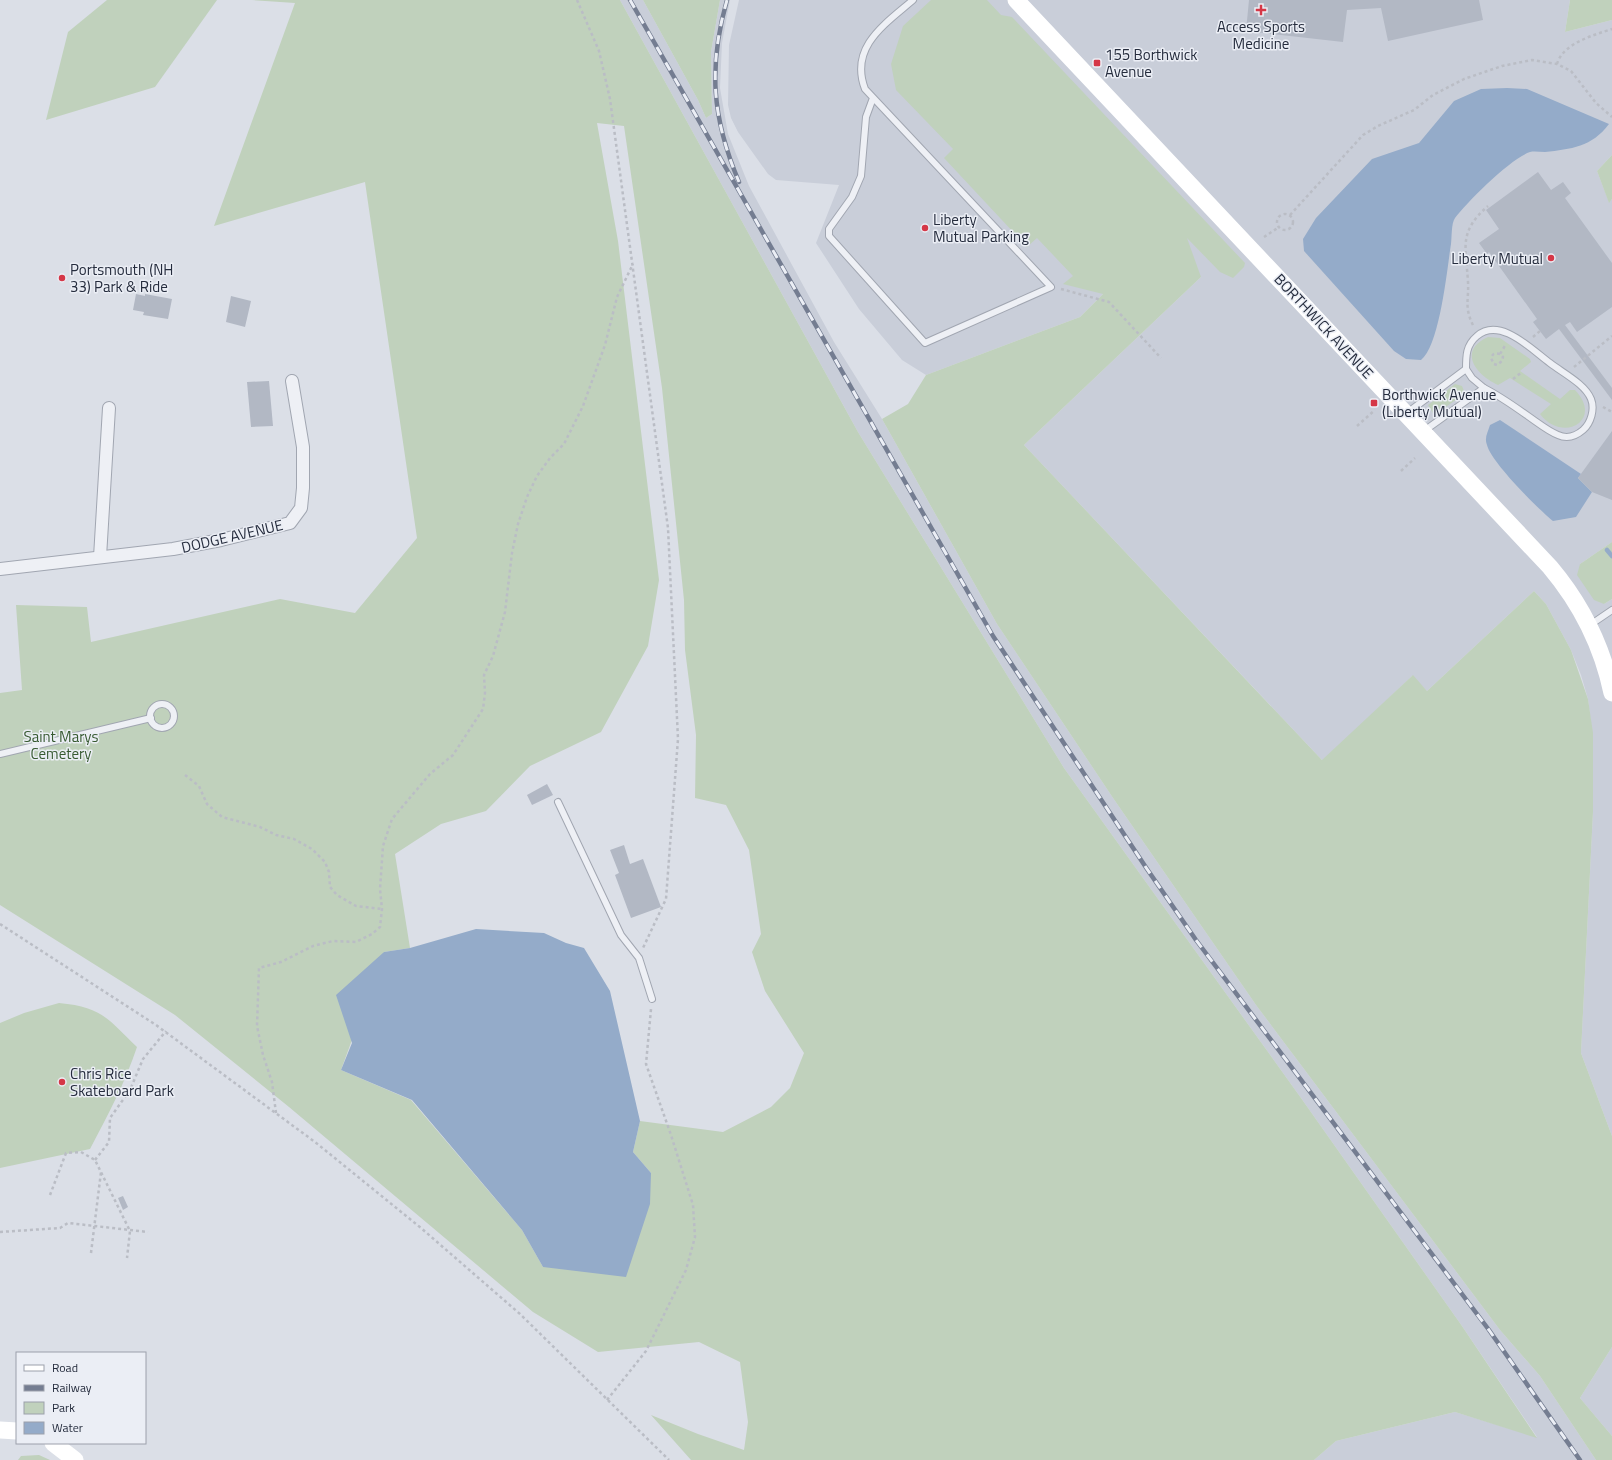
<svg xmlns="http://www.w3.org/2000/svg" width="1612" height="1460" font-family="'Titillium Web',sans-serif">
<rect width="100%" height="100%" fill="#dbdfe7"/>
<g fill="#c9ced9">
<polygon points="620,0 643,0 698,100 706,118 712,114 711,52 720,0 730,0 722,43 720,88 728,134 749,186 834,342 882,419 997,624 1113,798 1256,1005 1500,1330 1540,1376 1596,1460 1314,1460 1336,1441 1455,1412 1537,1437 1462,1326 1301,1098 1064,768 858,432"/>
<polygon points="739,0 1570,0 1565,32 1612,20 1612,155 1597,171 1609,202 1612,199 1612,542 1580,564 1604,604 1612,599 1612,1136 1581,1053 1593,812 1592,733 1588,699 1581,675 1571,650 1546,604 1534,591 1427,691 1412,676 1323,761 1024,445 1201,277 1117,280 1080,317 926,375 902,360 859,309 816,243 839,185 776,180 768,174 738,132 731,118 728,105 729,45"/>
<polygon points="1612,1347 1612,1436 1580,1398"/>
</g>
<g fill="#c0d1bc" fill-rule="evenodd">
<polygon points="107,0 217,0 155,87 46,120 68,32"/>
<path d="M 252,0 L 620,0 L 858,432 L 1064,768 L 1301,1098 L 1462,1326 L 1537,1438 L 1455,1412 L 1336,1441 L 1314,1460 L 691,1460 L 651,1415 L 698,1434 L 744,1450 L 748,1422 L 740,1362 L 699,1342 L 598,1352 L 533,1312 L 289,1107 L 175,1015 L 0,905 L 0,693 L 22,690 L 16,605 L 87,607 L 91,642 L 280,599 L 355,613 L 417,538 L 365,182 L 214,226 L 295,3 ZM 597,123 L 624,126 L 662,388 L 684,600 L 685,650 L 696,735 L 695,798 L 726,805 L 749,850 L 761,934 L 752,952 L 765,991 L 804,1053 L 790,1088 L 771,1107 L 723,1132 L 640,1121 L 633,1152 L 651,1173 L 543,1267 L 522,1230 L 411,1100 L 341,1070 L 384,952 L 410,948 L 395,854 L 441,824 L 486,811 L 530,766 L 601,732 L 648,646 L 659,580 L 618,241 Z"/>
<polygon points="643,0 720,0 711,52 712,114 706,118 698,100"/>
<polygon points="931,0 987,0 1001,15 1012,17 1245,263 1244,267 1233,278 1220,272 1187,238 1201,277 1024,445 1322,760 1413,675 1427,691 1534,591 1546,604 1571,650 1588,699 1593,733 1593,812 1581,1053 1612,1136 1612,1347 1580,1398 1612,1436 1612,1460 1596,1460 1540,1376 1500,1330 1256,1005 1113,798 997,624 882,419 908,404 926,375 1080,317 1103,294 1063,284 1073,276 1037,238 1027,247 944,158 953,149 896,90 891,64 903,26"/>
<polygon points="1570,0 1612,0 1612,20 1565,32"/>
<polygon points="1612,155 1612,199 1609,203 1597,171"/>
<path d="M 1488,337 L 1500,338 L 1530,359 L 1531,362 L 1520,371 L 1560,399 L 1570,390 L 1575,390 C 1604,420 1563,444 1540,414 L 1551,404 L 1510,378 L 1498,385 C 1476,375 1457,351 1488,337 Z"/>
<polygon points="1455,384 1462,386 1464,391 1463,395 1434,415 1428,405"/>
<polygon points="1612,542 1612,599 1604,604 1594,600 1577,575 1580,564"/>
<path d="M 59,1003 C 102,1007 108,1019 137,1047 C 125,1083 108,1115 90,1149 L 0,1168 L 0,1023 L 24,1013 Z"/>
<polygon points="39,1455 50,1460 18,1460 21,1456"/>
</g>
<g fill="#94abc9">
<path d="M 1507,88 L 1527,89 L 1609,124 C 1592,147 1571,149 1545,152 C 1540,152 1534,151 1530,152 C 1511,158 1467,202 1455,218 C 1451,224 1452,237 1451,244 C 1447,269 1440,345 1421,360 L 1406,359 L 1394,351 L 1304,251 L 1303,239 L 1316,218 L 1372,159 L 1419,143 L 1454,101 L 1481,89 Z"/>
<path d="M 1500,420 L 1581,474 L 1578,478 L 1592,492 L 1576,517 L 1553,521 C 1539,510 1491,462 1487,445 C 1484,438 1488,432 1490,425 Z"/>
<polygon points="476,929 544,933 566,943 584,948 610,991 640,1121 633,1152 651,1173 650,1204 626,1277 543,1267 522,1230 412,1100 341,1070 352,1043 336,995 384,952 410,948"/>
</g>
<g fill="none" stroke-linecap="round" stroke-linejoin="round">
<polyline stroke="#94abc9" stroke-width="4.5" points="1607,550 1612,556"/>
</g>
<g fill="#b2b8c4">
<polygon points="1249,0 1479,0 1483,20 1388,41 1381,8 1347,10 1343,42 1246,31"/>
<polygon points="1538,172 1551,190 1563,182 1571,193 1565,198 1612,263 1612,307 1577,332 1570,322 1565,325 1612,388 1612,400 1559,329 1546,339 1533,322 1537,319 1489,252 1487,254 1479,243 1499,229 1486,210"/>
<polygon points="136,294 145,296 145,294 172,299 168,319 143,315 144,312 133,310"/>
<polygon points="231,296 251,301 245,327 226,322"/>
<polygon points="269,381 273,426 251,427 247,382"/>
<polygon points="1612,431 1612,500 1592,492 1578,478"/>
<polygon points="547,784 553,795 532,805 527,795"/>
<polygon points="624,845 630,864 643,859 661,907 631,918 615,875 619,873 610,850"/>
<polygon points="123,1196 128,1207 123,1210 118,1198"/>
</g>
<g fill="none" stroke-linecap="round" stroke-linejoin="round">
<g stroke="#a1a6b1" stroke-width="8">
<g id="lane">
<path d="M 873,98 L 866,117 L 861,176 L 852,197 L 829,229 L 829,236 L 925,343 L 1051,287 L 865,89 C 849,47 885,24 913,0"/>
<polyline points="1466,369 1472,378 1484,388"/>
<path d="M 1407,413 L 1466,369 C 1466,356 1466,345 1477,336 C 1500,316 1532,350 1550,363 C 1563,373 1585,384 1591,399 C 1595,409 1591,423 1583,430 C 1576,436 1567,439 1558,435 C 1550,432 1542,426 1535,421 C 1518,409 1502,397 1484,388 L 1424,431"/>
<polyline points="1590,625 1612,610"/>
<circle cx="162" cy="716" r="12"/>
<polyline points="0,754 151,718"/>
<polyline points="558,802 621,935 639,958 652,999"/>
</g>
</g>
<g stroke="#a1a6b1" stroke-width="14">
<g id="street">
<polyline points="100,557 109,408"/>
<polyline points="0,569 173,549 221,540 290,523 301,508 303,488 303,447 292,381"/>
</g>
</g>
<g stroke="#babdc5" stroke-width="2.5" stroke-dasharray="3 3" stroke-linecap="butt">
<polyline points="577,0 599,51 610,99 668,528 678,739 666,899 643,948"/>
<path d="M 1557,64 C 1563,43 1594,35 1612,29"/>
<circle cx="1285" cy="222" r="8"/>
<polyline points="1290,215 1363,135 1378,126 1414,110 1433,95 1464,79 1502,66 1532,60 1557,64 1571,71 1596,103 1612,117"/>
<polyline points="1264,237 1279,227"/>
<polyline points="1061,289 1109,302 1161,358"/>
<path d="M 1473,325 C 1464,307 1469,300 1468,282 C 1466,247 1458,232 1488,206"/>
<polyline points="1533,337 1540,331"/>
<path d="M 1500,354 C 1495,353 1493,353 1491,358 L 1494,364 L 1497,365 L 1502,361 L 1503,357 L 1500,354 L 1506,344"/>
<polyline points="1574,367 1612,336"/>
<polyline points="1513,379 1522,372"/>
<polyline points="1603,407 1612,412"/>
<polyline points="1357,426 1375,410"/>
<polyline points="1401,471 1415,458"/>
<polyline points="185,775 199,786 207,804 222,817 260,827 276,835 294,839 312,849 325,862 329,872 330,887 337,895 356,906 382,909"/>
<polyline points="0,924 156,1025 315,1142 421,1228 520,1314 669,1460"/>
<polyline points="276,1113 272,1082 263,1055 257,1026 259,968 281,962 313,946 333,941 356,942 372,934 380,927 382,909 380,889 383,846 392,819 430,774 453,755 483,709 485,693 484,675 493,656 505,612 512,553 518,524 527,497 537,476 550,458 564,444 583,406 605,345 617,297 633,264"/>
<polyline points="95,1160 109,1142 110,1118 130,1090 143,1059 166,1031"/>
<polyline points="50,1195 66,1153 81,1152 95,1160 130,1231 127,1258"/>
<polyline points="0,1232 60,1228 68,1223 148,1232"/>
<polyline points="91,1253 101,1172"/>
<polyline points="607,1400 646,1351 686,1270 695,1237 693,1205 671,1135 646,1064 651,1009"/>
</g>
<use href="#lane" stroke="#eef0f5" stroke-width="6"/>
<use href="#street" stroke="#eef0f5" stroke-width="12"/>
<g stroke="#fff" stroke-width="17">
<path d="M 1016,0 L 1550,567 C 1582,605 1602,645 1612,693"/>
<polyline points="0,1430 17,1431"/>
<polyline points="53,1443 75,1460"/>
</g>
<g stroke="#747d91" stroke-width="4.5">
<g id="rail">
<polyline points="630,0 993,636 1147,869 1196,940 1489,1330 1580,1460"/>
<path d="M 727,0 C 708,67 712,118 739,182"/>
</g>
</g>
<use href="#rail" stroke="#ebeef5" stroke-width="3" stroke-dasharray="9" stroke-linecap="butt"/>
</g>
<g fill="#d53747" stroke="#ebeef5" stroke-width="1.5">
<path d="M1259 4h4v4h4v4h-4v4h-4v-4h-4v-4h4z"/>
<rect x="1093" y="59" width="8" height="8" rx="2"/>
<circle cx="925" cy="228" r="4"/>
<circle cx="1551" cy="258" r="4"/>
<circle cx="62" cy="278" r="4"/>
<rect x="1370" y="399" width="8" height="8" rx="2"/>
<circle cx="62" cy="1082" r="4"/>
</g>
<g text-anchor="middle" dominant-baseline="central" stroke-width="3" stroke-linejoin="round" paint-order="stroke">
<g font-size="15" fill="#252c3d" stroke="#ebeef5" text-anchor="start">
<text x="1261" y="26" text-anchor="middle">Access Sports<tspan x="1261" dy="17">Medicine</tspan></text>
<text x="1105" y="54">155 Borthwick<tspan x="1105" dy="17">Avenue</tspan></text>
<text x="933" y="219">Liberty<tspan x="933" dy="17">Mutual Parking</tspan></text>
<text x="1543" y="258" text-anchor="end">Liberty Mutual</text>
<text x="70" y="269">Portsmouth (NH<tspan x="70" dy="17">33) Park &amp; Ride</tspan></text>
<text x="1382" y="394">Borthwick Avenue<tspan x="1382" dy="17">(Liberty Mutual)</tspan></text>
<text x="70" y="1073">Chris Rice<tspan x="70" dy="17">Skateboard Park</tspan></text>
</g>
<g font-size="15" fill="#252c3d" stroke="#ebeef5">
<text transform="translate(1324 326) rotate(47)">BORTHWICK AVENUE</text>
<text transform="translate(232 536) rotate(-13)">DODGE AVENUE</text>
</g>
<g font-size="15" fill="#375a31" stroke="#ebeef5">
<text x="61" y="736">Saint Marys<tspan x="61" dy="17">Cemetery</tspan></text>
</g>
</g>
<rect x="16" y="1352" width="130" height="92" fill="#ebeef5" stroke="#9ca0ab"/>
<rect x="24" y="1365" width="20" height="6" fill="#ffffff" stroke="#9ca0ab"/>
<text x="52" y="1372" font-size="12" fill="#252c3d">Road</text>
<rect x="24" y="1385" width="20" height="6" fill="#747d91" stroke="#9ca0ab"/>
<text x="52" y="1392" font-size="12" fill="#252c3d">Railway</text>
<rect x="24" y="1402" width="20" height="12" fill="#c0d1bc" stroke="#9ca0ab"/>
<text x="52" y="1412" font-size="12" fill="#252c3d">Park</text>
<rect x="24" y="1422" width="20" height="12" fill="#94abc9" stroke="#9ca0ab"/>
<text x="52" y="1432" font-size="12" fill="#252c3d">Water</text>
</svg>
